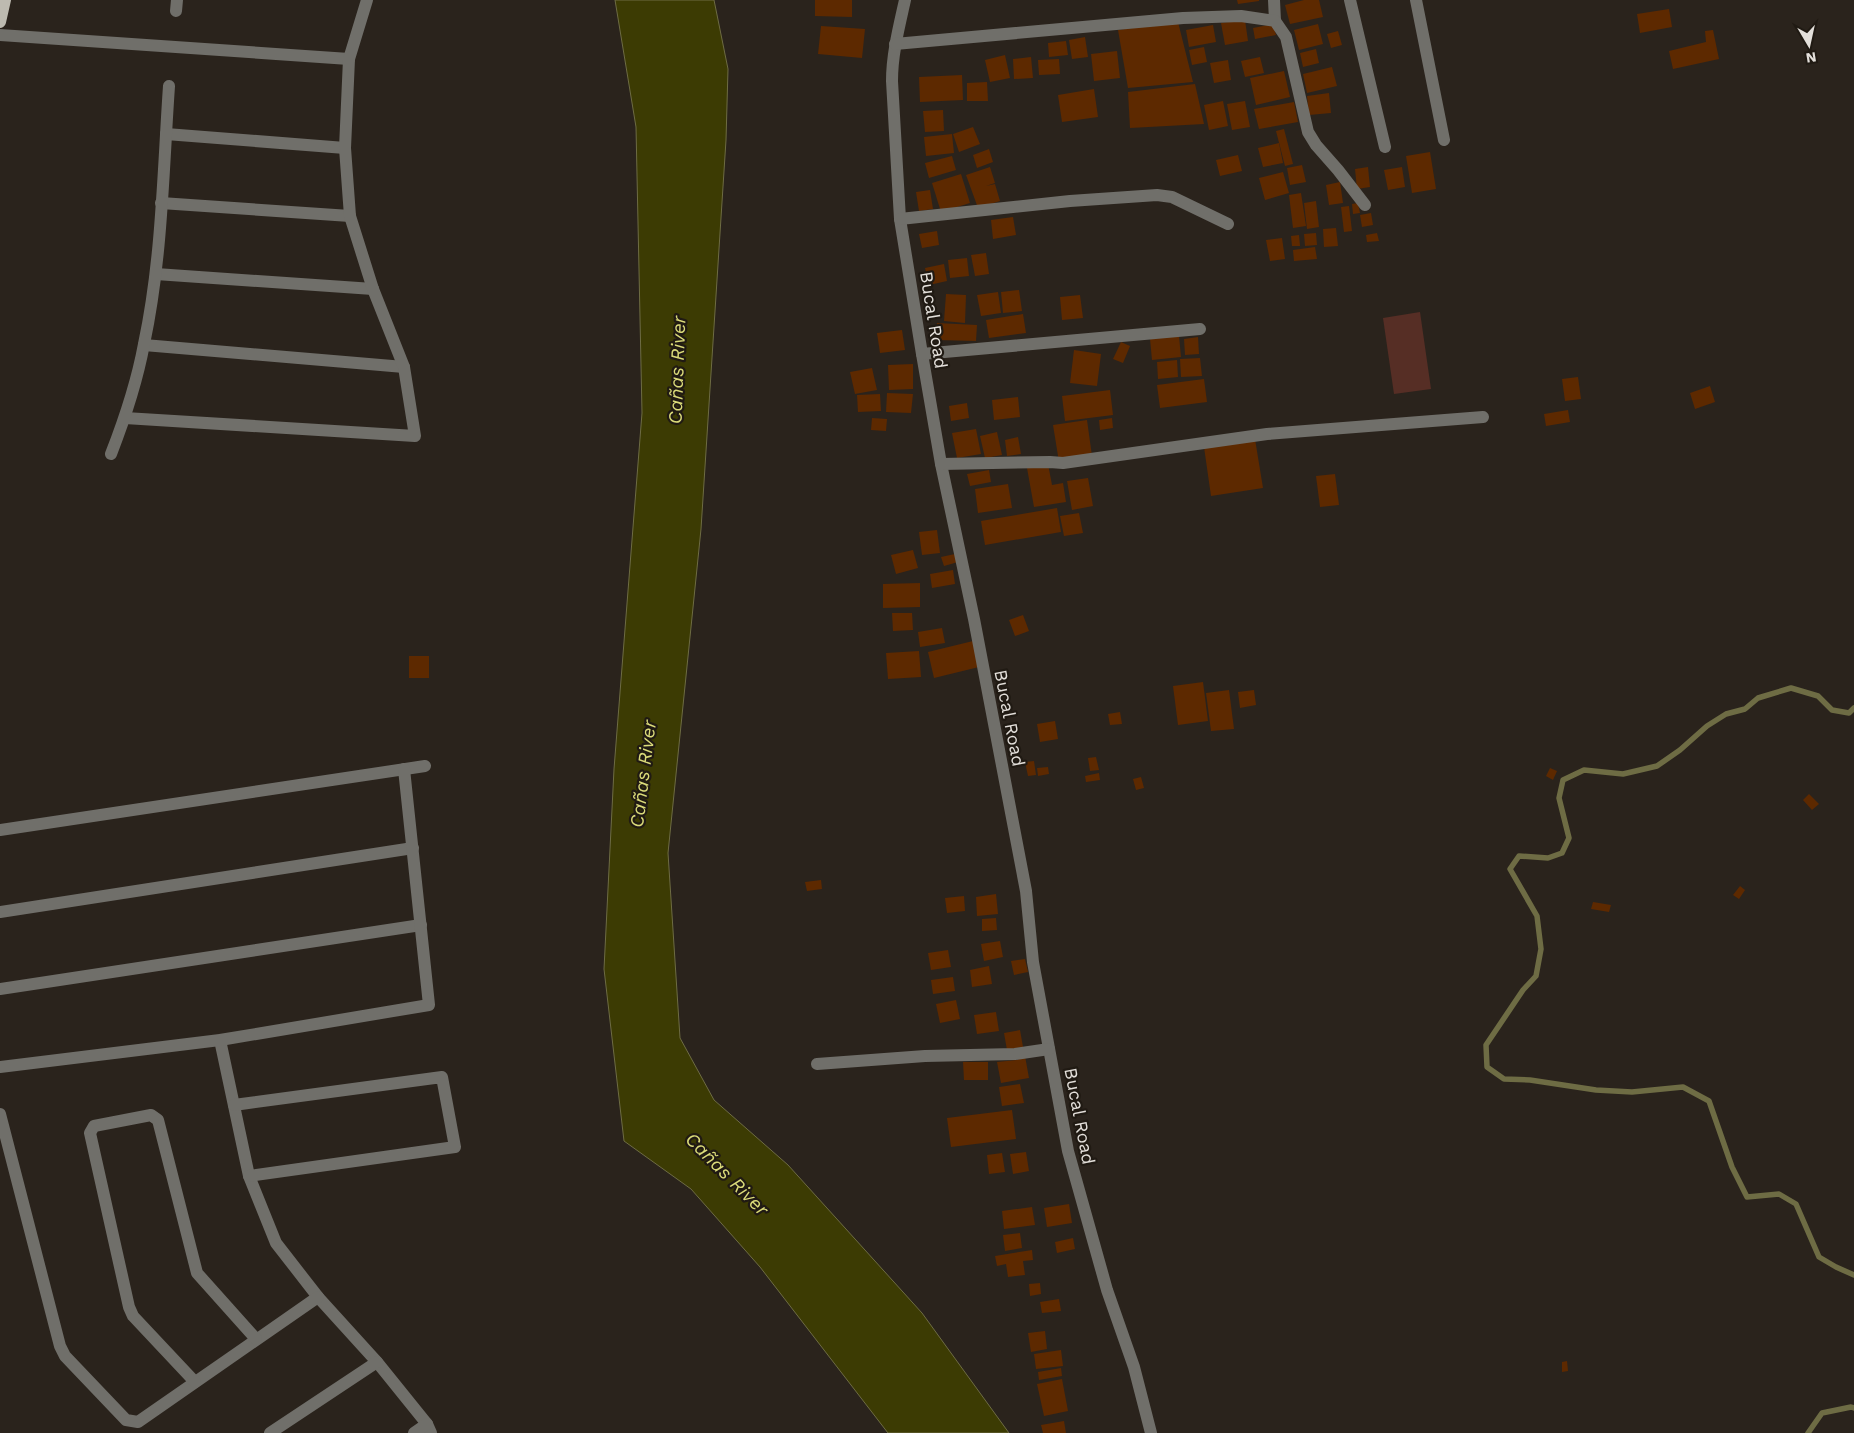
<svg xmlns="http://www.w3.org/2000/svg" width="1854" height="1433" font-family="'Work Sans',sans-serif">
<rect width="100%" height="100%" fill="#2a231c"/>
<polygon fill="#562e25" points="1420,312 1431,389 1394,394 1383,318"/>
<polygon fill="#3c3b03" stroke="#6e6c44" points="615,0 714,0 728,69 726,140 701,529 668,853 680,1038 714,1100 788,1165 922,1313 1009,1433 888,1433 760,1267 691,1189 624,1141 604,969 614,769 642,413 636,127"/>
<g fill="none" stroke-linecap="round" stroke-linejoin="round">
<g stroke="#6e6c44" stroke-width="5.5">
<polyline points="1854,708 1849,713 1832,710 1818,696 1791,688 1758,698 1745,709 1726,714 1707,726 1680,750 1657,766 1623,774 1584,770 1563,780 1559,798 1569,838 1562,853 1548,858 1519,856 1510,869 1537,916 1541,949 1536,976 1523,990 1486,1045 1487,1067 1504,1079 1530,1080 1596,1090 1632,1092 1683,1087 1709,1101 1732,1167 1747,1197 1779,1194 1796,1204 1819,1257 1836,1267 1854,1275"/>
<polyline points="1808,1433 1822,1413 1851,1407 1854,1408"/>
</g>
</g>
<g fill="#5d2900">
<polygon points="815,0 852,0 852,17 815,16"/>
<polygon points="1237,0 1259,0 1259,1 1238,4"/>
<polygon points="1304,0 1319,0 1323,17 1290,24 1285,5"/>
<polygon points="1669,9 1672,27 1640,33 1637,14"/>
<polygon points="1245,20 1248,41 1225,45 1221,23"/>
<polygon points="1178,22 1193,82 1128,88 1118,30"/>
<polygon points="1273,24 1276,35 1255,39 1253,28"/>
<polygon points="1318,24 1323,44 1299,50 1294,30"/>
<polygon points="1213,25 1216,42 1189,47 1186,30"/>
<polygon points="821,26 865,29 862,58 818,54"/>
<polygon points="1713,30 1719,59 1673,69 1669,51 1706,42 1705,31"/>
<polygon points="1338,31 1342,45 1331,48 1327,34"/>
<polygon points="1085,37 1088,57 1072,59 1069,40"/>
<polygon points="1066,41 1068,55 1049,57 1048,43"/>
<polygon points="1204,47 1207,62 1192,65 1189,50"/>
<polygon points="1316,49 1319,63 1303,67 1300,53"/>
<polygon points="1117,51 1120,78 1094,81 1091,54"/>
<polygon points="1005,55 1010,78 990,82 985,60"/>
<polygon points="1031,57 1033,78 1014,79 1013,59"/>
<polygon points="1260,57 1264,73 1245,77 1241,61"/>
<polygon points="1059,59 1060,74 1039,75 1038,60"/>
<polygon points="1228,60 1231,80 1214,83 1210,63"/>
<polygon points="1332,67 1337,86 1307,93 1303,74"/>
<polygon points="1284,71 1290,97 1256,105 1250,78"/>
<polygon points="962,75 963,100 920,102 919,77"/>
<polygon points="987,82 988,101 967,101 967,83"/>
<polygon points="1195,84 1204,124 1130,128 1128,92"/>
<polygon points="1094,89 1098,117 1062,122 1058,95"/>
<polygon points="1329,93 1331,113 1309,115 1307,96"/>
<polygon points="1223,101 1228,126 1209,130 1204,105"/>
<polygon points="1245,101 1250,127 1232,130 1227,104"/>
<polygon points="1294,102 1298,122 1259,129 1254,109"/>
<polygon points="943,110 944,131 925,132 923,111"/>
<polygon points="973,127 980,144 959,152 953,134"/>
<polygon points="1284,129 1293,164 1285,166 1276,131"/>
<polygon points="952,134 954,153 926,156 924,137"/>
<polygon points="1279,143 1283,163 1263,167 1258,148"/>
<polygon points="989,149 993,162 977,168 973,155"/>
<polygon points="1430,152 1436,189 1412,193 1406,156"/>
<polygon points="1238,155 1242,171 1220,176 1216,160"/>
<polygon points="952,156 956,170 929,178 925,163"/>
<polygon points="1302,165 1306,182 1290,185 1287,168"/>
<polygon points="990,167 995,183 986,186 995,184 1000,201 978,208 966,175"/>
<polygon points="1368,167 1370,187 1357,189 1355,169"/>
<polygon points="1402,167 1405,187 1388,190 1384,170"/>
<polygon points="1283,172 1289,193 1265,200 1259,178"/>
<polygon points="961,174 970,203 941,212 932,183"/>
<polygon points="1340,182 1343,203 1329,205 1326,185"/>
<polygon points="930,190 933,209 919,211 916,192"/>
<polygon points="1301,193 1306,226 1293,228 1289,195"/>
<polygon points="1316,201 1319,227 1307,229 1304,203"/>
<polygon points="1358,203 1360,213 1353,214 1352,204"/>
<polygon points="1349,206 1352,231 1344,232 1341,207"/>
<polygon points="1371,213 1373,225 1362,227 1360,215"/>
<polygon points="1013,217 1016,235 993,239 991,220"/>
<polygon points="1336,228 1338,246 1324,247 1323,229"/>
<polygon points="937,231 939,245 922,248 919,234"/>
<polygon points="1316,233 1317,245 1305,246 1304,234"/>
<polygon points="1377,233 1379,241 1367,242 1366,235"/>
<polygon points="1299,235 1300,246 1292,246 1291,236"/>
<polygon points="1282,238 1285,259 1270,261 1266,240"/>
<polygon points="1315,247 1317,259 1294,261 1293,250"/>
<polygon points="986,253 989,274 975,276 971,255"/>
<polygon points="967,258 969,276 950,278 948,260"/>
<polygon points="944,264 947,281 929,285 925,268"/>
<polygon points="1019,290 1022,311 1003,313 1001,292"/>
<polygon points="998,292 1001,313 981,316 977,295"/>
<polygon points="946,294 966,295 965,323 944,321"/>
<polygon points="1080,295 1083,318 1062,320 1060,297"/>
<polygon points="1023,314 1026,333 989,338 986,320"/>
<polygon points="937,323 977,325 976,341 936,340"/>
<polygon points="902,330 905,350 880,353 877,333"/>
<polygon points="1179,336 1181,357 1152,360 1150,339"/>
<polygon points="1198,337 1199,354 1185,355 1184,339"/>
<polygon points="1121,342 1130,346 1123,363 1113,359"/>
<polygon points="1074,350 1101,354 1097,386 1070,383"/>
<polygon points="1200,358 1202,376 1181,377 1180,359"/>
<polygon points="1177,360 1178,377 1158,379 1157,362"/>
<polygon points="913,364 913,389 889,390 888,365"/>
<polygon points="872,368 877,390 855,394 850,372"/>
<polygon points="1578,377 1581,399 1565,401 1562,379"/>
<polygon points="1204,379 1207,402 1160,408 1157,385"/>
<polygon points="1710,386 1715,402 1695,409 1690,393"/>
<polygon points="1110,390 1113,415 1065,421 1062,396"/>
<polygon points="887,393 913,394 911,413 886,412"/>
<polygon points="880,394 881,411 858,412 857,395"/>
<polygon points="1018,397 1020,417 994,420 992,400"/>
<polygon points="967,403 969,418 951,421 949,406"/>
<polygon points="1568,410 1570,422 1546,426 1544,414"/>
<polygon points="872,418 887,419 886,431 871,430"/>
<polygon points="1112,418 1113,428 1100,430 1099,420"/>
<polygon points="1087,420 1092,456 1059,462 1053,425"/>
<polygon points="976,429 981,454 957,458 952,433"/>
<polygon points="997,432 1002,455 985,458 980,436"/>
<polygon points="1018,437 1021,454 1007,456 1005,440"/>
<polygon points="1255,439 1263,488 1211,496 1204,447"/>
<polygon points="1048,464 1052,485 1063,483 1066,502 1034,507 1027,468"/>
<polygon points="989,470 991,482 970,486 967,474"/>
<polygon points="1335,474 1339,505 1320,507 1316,476"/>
<polygon points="1088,478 1093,506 1072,510 1067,481"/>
<polygon points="1008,484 1012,508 978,513 975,489"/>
<polygon points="1057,508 1061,532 985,545 981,521"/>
<polygon points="1079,513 1083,533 1064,536 1060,516"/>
<polygon points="937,530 940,553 922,555 919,532"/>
<polygon points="913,550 918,568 896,574 891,555"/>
<polygon points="955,554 958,562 944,566 941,557"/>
<polygon points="953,570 955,584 932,588 930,574"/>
<polygon points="920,583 920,607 883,608 883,584"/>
<polygon points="892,613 912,613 913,630 893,631"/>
<polygon points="1023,615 1029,631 1015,636 1009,620"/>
<polygon points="942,628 945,643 920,647 918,632"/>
<polygon points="973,641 979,667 934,678 928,652"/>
<polygon points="919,651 921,677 888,679 886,653"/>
<rect x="409" y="656" width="20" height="22"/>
<polygon points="1203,682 1208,721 1178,725 1173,686"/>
<polygon points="1229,690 1234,729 1211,731 1206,693"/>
<polygon points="1254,690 1256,705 1240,708 1238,692"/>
<polygon points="1120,712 1122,724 1110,725 1108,714"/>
<polygon points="1055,721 1058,739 1040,742 1037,724"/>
<polygon points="1096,757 1099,770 1090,771 1088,758"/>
<polygon points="1034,761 1036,775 1028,776 1025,762"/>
<polygon points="1048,767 1049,774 1038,776 1037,768"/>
<polygon points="1550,768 1557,771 1553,780 1546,776"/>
<polygon points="1099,773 1100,780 1086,782 1085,776"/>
<polygon points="1141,777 1144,788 1136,790 1133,779"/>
<polygon points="1809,794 1819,804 1812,810 1803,800"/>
<polygon points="821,880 822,889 807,891 805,882"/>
<polygon points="1740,886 1745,890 1739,899 1733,895"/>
<polygon points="996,894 998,914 977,916 976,897"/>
<polygon points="964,896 965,911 947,913 945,898"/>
<polygon points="1593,902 1611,905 1609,912 1591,909"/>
<polygon points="996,918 997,930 982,931 982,919"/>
<polygon points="1000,941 1003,957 984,961 981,944"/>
<polygon points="948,950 951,967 931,970 928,953"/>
<polygon points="1025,959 1028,972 1014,975 1011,961"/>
<polygon points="989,966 992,984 972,987 970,970"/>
<polygon points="953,977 955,991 933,994 931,980"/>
<polygon points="956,1000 960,1019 940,1023 936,1004"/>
<polygon points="996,1012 999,1031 977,1034 974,1015"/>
<polygon points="1020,1030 1023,1047 1007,1050 1004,1033"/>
<polygon points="1025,1056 1029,1078 1001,1083 997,1062 1017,1060"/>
<polygon points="963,1062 988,1062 988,1080 964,1080"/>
<polygon points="1020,1084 1024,1103 1002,1106 999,1087"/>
<polygon points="1012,1110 1016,1139 951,1147 947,1118"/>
<polygon points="1026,1152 1029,1171 1013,1174 1010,1154"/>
<polygon points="1002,1153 1005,1172 989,1174 987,1155"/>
<polygon points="1069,1204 1072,1223 1047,1227 1044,1208"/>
<polygon points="1032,1207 1035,1225 1004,1229 1002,1211"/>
<polygon points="1020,1233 1022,1248 1005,1251 1003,1235"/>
<polygon points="1073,1238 1075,1249 1057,1253 1055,1242"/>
<polygon points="1032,1250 1033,1260 1023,1261 1025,1275 1008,1277 1006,1264 997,1266 995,1256"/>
<polygon points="1040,1283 1041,1294 1030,1296 1029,1284"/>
<polygon points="1059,1299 1061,1311 1042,1313 1040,1302"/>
<polygon points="1045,1331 1047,1349 1031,1352 1028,1333"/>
<polygon points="1061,1350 1063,1366 1036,1369 1034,1354"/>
<polygon points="1567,1361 1568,1371 1562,1372 1562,1362"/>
<polygon points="1061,1368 1062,1376 1039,1380 1038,1372"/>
<polygon points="1062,1379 1068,1411 1044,1416 1037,1384"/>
<polygon points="1064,1421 1066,1433 1043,1433 1041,1425"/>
</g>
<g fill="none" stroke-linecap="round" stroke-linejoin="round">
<g stroke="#706f6a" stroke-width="12">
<path d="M 905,0 C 899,27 892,54 892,81 L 900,219 L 922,354 L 941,464 L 974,619 L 1026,891 L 1033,962 L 1068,1151 L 1107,1290 L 1134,1367 L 1151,1433"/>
<polyline points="1274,0 1275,21"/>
<polyline points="1350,0 1385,147"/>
<polyline points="1416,0 1444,140"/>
<polyline points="176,11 177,0"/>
<polyline points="0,35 349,59"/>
<polyline points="895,44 1183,18 1241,16 1275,21 1286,37 1308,132 1316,145 1338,170 1365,205"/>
<polyline points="166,134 345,148"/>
<polyline points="161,203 350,216"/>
<polyline points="900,219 1070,201 1157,195 1172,197 1228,224"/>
<polyline points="156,274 373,289"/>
<polyline points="144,345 404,367"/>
<polyline points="922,354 1200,329"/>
<polyline points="125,418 415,436 404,367 373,289 350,216 345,148 349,59 367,0"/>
<path d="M 111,454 C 125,418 137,382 144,344 C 162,260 163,172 169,86"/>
<polyline points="941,464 1050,462 1063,463 1267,434 1483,417"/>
<polyline points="0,830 425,766"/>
<polyline points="0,912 413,848"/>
<polyline points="0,989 421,925"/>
<polyline points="220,1040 249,1176 276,1243 318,1297 377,1362 427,1424 431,1433"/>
<polyline points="817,1064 925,1056 1015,1054 1049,1049"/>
<polyline points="0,1067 220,1040 429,1005 404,769"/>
<polyline points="234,1105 442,1077 455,1147 249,1176"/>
<polyline points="0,1114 60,1346 65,1356 126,1420 138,1422 318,1297"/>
<polyline points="195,1382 133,1316 129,1307 90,1133 94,1126 151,1115 158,1120 197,1273 256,1339"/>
<polyline points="270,1433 377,1362"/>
<polyline points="414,1433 427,1424"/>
</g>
<polyline stroke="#bdbab0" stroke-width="12" points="0,22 5,0"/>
</g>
<g text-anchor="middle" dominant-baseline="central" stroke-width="4.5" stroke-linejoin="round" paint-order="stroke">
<g font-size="18" fill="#e4e0db" stroke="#201a13">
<text transform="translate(934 320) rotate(81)">Bucal Road</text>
<text transform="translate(1010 718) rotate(79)">Bucal Road</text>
<text transform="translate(1080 1116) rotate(79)">Bucal Road</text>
</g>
<g font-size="19" font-style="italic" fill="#dada79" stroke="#201a13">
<text transform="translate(677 370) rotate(-88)">Cañas River</text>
<text transform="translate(643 774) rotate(-83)">Cañas River</text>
<text transform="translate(727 1174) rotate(45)">Cañas River</text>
</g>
</g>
<g transform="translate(1809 45) rotate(171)" stroke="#201a13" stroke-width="4" paint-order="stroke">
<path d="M0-4L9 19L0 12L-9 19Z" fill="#e4e0db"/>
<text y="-8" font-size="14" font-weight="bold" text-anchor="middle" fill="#e4e0db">N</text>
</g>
</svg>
